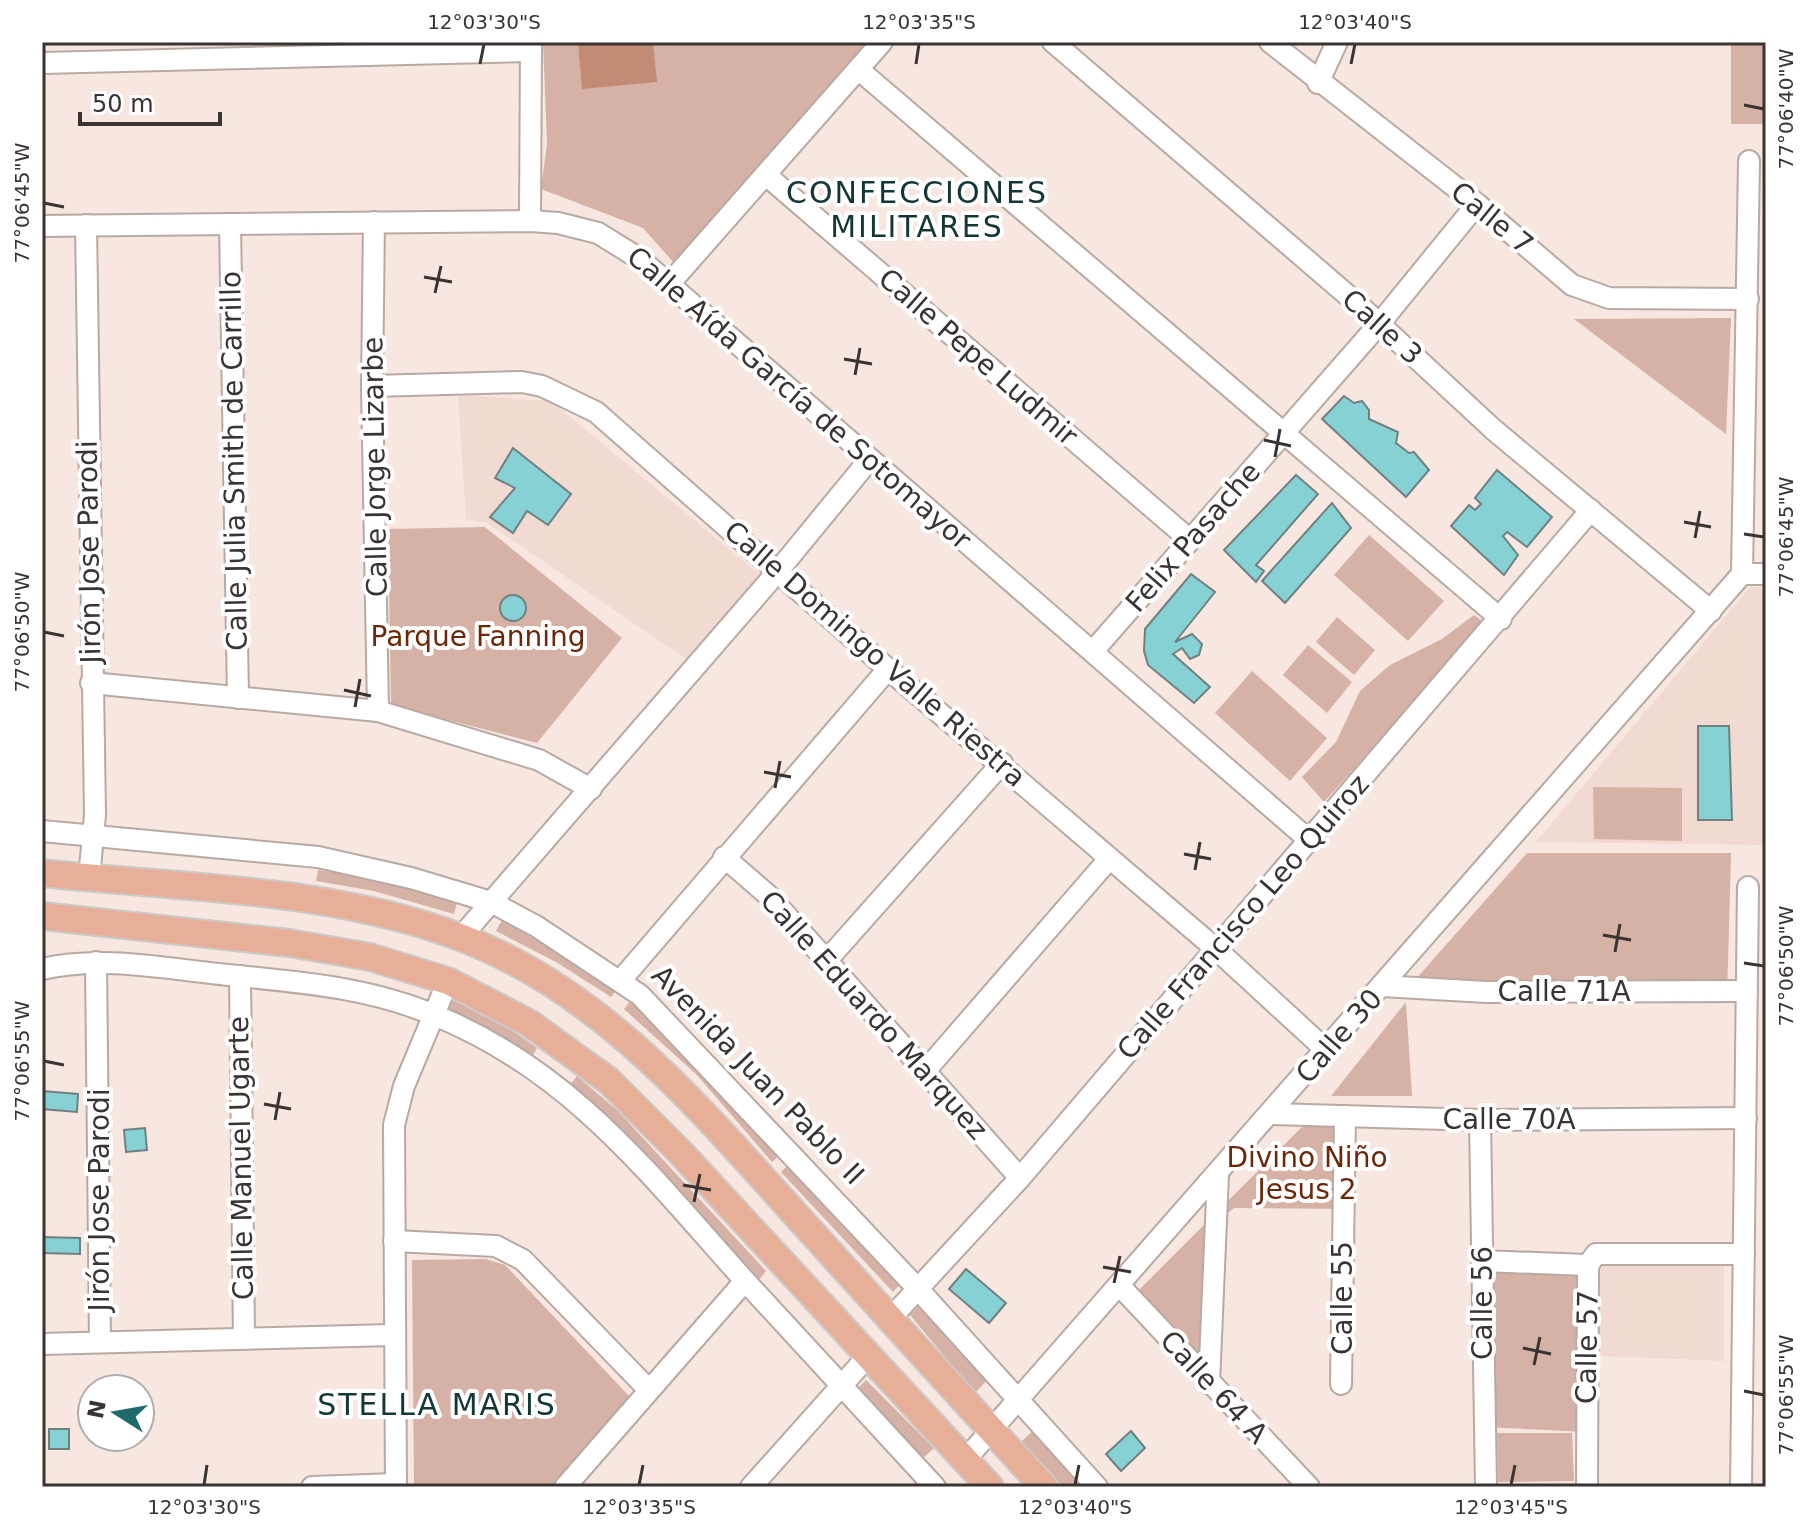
<svg xmlns="http://www.w3.org/2000/svg" width="1808" height="1529" font-family="'DejaVu Sans',sans-serif">
<rect width="100%" height="100%" fill="#f7e7e0"/>
<g fill="#f1dad1">
<polygon points="458,395 551,401 759,574 689,661 487,523 466,519"/>
<polygon points="1750,587 1766,587 1766,845 1536,842"/>
<polygon points="1724,1255 1724,1361 1599,1356 1598,1258"/>
</g>
<g fill="#d5b2a5">
<polygon points="543,42 869,42 674,263 643,228 541,189 547,144"/>
<rect x="1731" y="42" width="35" height="82"/>
<polygon points="1731,318 1726,434 1574,319"/>
<polygon points="485,527 622,638 537,743 391,705 388,529"/>
<polygon points="1369,535 1444,601 1408,641 1334,575"/>
<polygon points="1474,615 1485,623 1324,802 1302,777 1336,742 1360,691 1390,665 1442,639"/>
<polygon points="1337,617 1375,650 1354,675 1316,642"/>
<polygon points="1308,645 1352,682 1327,713 1283,675"/>
<polygon points="1252,671 1327,738 1290,781 1215,713"/>
<polygon points="1593,787 1682,788 1682,841 1594,839"/>
<polygon points="1527,853 1731,853 1727,998 1407,989"/>
<polygon points="318,870 376,879 457,903 454,914 374,891 316,881"/>
<polygon points="502,920 618,988 611,997 556,962 496,931"/>
<polygon points="632,999 782,1152 772,1162 697,1075 624,1009"/>
<polygon points="453,1000 503,1024 537,1048 532,1057 478,1023 449,1010"/>
<polygon points="1406,1002 1412,1096 1331,1096"/>
<polygon points="577,1076 618,1111 766,1271 759,1280 611,1119 570,1085"/>
<polygon points="1313,1116 1346,1126 1343,1209 1234,1208 1217,1222 1209,1365 1131,1298"/>
<polygon points="791,1162 901,1283 893,1292 781,1172"/>
<polygon points="486,1259 505,1265 630,1397 554,1487 414,1487 412,1260"/>
<polygon points="1482,1261 1588,1265 1586,1432 1484,1427"/>
<polygon points="922,1303 989,1378 975,1393 910,1315"/>
<polygon points="866,1380 934,1448 922,1459 857,1389"/>
<polygon points="1036,1428 1091,1487 1063,1487 1021,1442"/>
<polygon points="1497,1433 1572,1433 1574,1481 1498,1482"/>
</g>
<polygon fill="#c28b75" points="578,42 653,42 657,82 582,89"/>
<g fill="#86d1d3" stroke="#708081" stroke-width="2">
<polygon points="1344,396 1354,403 1362,401 1369,410 1369,419 1398,432 1396,443 1409,453 1414,452 1429,470 1406,497 1322,419"/>
<polygon points="513,448 571,494 548,525 527,511 513,533 490,517 515,488 495,478"/>
<polygon points="1497,470 1552,517 1527,547 1507,532 1503,536 1518,555 1504,575 1451,526 1469,505 1475,510 1481,504 1475,498"/>
<polygon points="1296,475 1318,494 1256,565 1264,571 1256,582 1224,550"/>
<polygon points="1332,503 1351,528 1285,603 1262,581"/>
<polygon points="1191,574 1215,592 1175,642 1192,634 1202,644 1199,655 1190,659 1182,648 1173,654 1210,687 1194,703 1148,665 1144,651 1145,629"/>
<circle cx="513" cy="608" r="13"/>
<polygon points="1698,726 1729,726 1732,820 1698,820"/>
<polygon points="42,1091 78,1094 77,1112 42,1109"/>
<polygon points="145,1128 147,1150 126,1152 124,1130"/>
<polygon points="42,1237 80,1238 80,1254 42,1253"/>
<polygon points="966,1269 1006,1303 989,1323 949,1289"/>
<rect x="49" y="1429" width="20" height="20"/>
<polygon points="1131,1431 1145,1448 1121,1471 1106,1454"/>
</g>
<g fill="none" stroke-linecap="round" stroke-linejoin="round">
<g stroke="#b8a9a3" stroke-width="24">
<g id="minor">
<polyline points="1053,42 1360,306 1494,430 1711,611"/>
<polyline points="1270,42 1477,204 1572,285 1609,298 1748,299"/>
<polyline points="42,63 531,51"/>
<polyline points="858,69 1501,619"/>
<polyline points="1318,83 1337,42"/>
<polyline points="766,175 1190,540"/>
<polyline points="530,221 531,42"/>
<polyline points="374,222 372,386 378,711"/>
<polyline points="230,224 238,698"/>
<polyline points="86,225 95,815 89,878"/>
<polyline points="42,226 530,221 558,223 598,233 640,259 1309,840"/>
<polyline points="670,283 882,42"/>
<polyline points="372,386 522,382 542,386 596,412 888,669 1216,949 1326,1050"/>
<polyline points="1742,574 1766,574"/>
<polyline points="1094,650 1380,323 1477,204"/>
<polyline points="91,683 378,711 539,760 591,789"/>
<polyline points="42,831 318,857 411,878 491,902 536,926 640,995 918,1289 1097,1487"/>
<polyline points="724,857 769,896 1020,1178"/>
<polyline points="461,937 778,571 869,460"/>
<polyline points="827,960 1002,763"/>
<polyline points="96,962 100,1342"/>
<path d="M 42,969 C 102,955 167,969 228,975 C 298,982 368,987 434,1015 C 573,1071 651,1177 747,1283 C 809,1351 872,1419 935,1487"/>
<polyline points="240,976 244,1339"/>
<polyline points="621,980 888,669"/>
<polyline points="1382,986 1486,992 1747,991"/>
<polyline points="926,1070 1109,859"/>
<polyline points="1272,1114 1480,1120 1746,1118"/>
<polyline points="1480,1120 1486,1487"/>
<polyline points="394,1241 496,1246 523,1260 649,1390"/>
<polyline points="1482,1261 1588,1265"/>
<polyline points="1588,1265 1596,1254 1744,1254"/>
<polyline points="1119,1285 1309,1487"/>
<polyline points="890,1319 1020,1178 1591,510"/>
<polyline points="42,1344 393,1335"/>
<polyline points="1209,1384 1218,1174"/>
<polyline points="1341,1384 1345,1116"/>
<polyline points="965,1460 1742,574 1749,161"/>
<polyline points="312,1487 396,1484"/>
<polyline points="396,1487 394,1125 404,1086 448,981"/>
<polyline points="565,1487 745,1281"/>
<polyline points="751,1487 868,1356"/>
<polyline points="1587,1487 1588,1265"/>
<polyline points="1741,1487 1748,887"/>
</g>
</g>
<g stroke="#cccac9" stroke-width="30">
<g id="major">
<path d="M 42,873 C 179,888 326,887 457,936 C 604,990 704,1114 806,1226 C 885,1313 964,1401 1044,1487"/>
<polyline points="42,916 289,943 370,957 448,981 529,1023 609,1081 681,1153 990,1487"/>
</g>
</g>
<use href="#minor" stroke="#fff" stroke-width="20"/>
<use href="#major" stroke="#e7af98" stroke-width="26"/>
</g>
<path fill="none" stroke="#393331" stroke-width="3" d="M 480,64 L 484,44M 916,64 L 919,44M 1351,64 L 1355,44M 1744,105 L 1764,109M 44,203 L 64,207M 424,277 L 452,282M 435,293 L 441,266M 844,359 L 872,364M 855,375 L 860,348M 1264,440 L 1291,446M 1275,457 L 1280,429M 1684,522 L 1711,527M 1744,534 L 1764,537M 1695,538 L 1700,511M 44,632 L 64,636M 344,690 L 371,696M 355,707 L 360,679M 764,772 L 791,777M 775,788 L 780,761M 1184,854 L 1211,859M 1195,870 L 1200,842M 1603,935 L 1631,940M 1615,952 L 1620,924M 1744,963 L 1764,966M 44,1061 L 64,1065M 264,1104 L 291,1109M 275,1120 L 280,1092M 683,1185 L 711,1190M 694,1202 L 700,1174M 1103,1267 L 1131,1272M 1114,1283 L 1120,1256M 1523,1348 L 1551,1354M 1534,1365 L 1540,1337M 1744,1391 L 1764,1395M 204,1485 L 207,1465M 639,1485 L 643,1465M 1075,1485 L 1079,1465M 1511,1485 L 1515,1465"/>
<g text-anchor="middle" dominant-baseline="central" stroke-width="8" stroke-linejoin="round" paint-order="stroke">
<g font-size="28" fill="#393331" stroke="#fff">
<text transform="translate(1492 218) rotate(39)">Calle 7</text>
<text transform="translate(1382 327) rotate(42)">Calle 3</text>
<text transform="translate(978 357) rotate(41)">Calle Pepe Ludmir</text>
<text transform="translate(799 398) rotate(41)">Calle Aída García de Sotomayor</text>
<text transform="translate(234 461) rotate(-91)">Calle Julia Smith de Carrillo</text>
<text transform="translate(375 467) rotate(-91)">Calle Jorge Lizarbe</text>
<text transform="translate(1193 537) rotate(-49)">Felix Pasache</text>
<text transform="translate(89 552) rotate(-91)">Jirón Jose Parodi</text>
<text transform="translate(875 654) rotate(41)">Calle Domingo Valle Riestra</text>
<text transform="translate(1243 917) rotate(-49)">Calle Francisco Leo Quiroz</text>
<text x="1564" y="991">Calle 71A</text>
<text transform="translate(874 1015) rotate(48)">Calle Eduardo Marquez</text>
<text transform="translate(1339 1036) rotate(-49)">Calle 30</text>
<text transform="translate(758 1075) rotate(46)">Avenida Juan Pablo II</text>
<text x="1509" y="1119">Calle 70A</text>
<text transform="translate(241 1158) rotate(-91)">Calle Manuel Ugarte</text>
<text transform="translate(99 1200) rotate(-90)">Jirón Jose Parodi</text>
<text transform="translate(1342 1298) rotate(-90)">Calle 55</text>
<text transform="translate(1482 1303) rotate(-90)">Calle 56</text>
<text transform="translate(1587 1347) rotate(-89)">Calle 57</text>
<text transform="translate(1214 1387) rotate(47)">Calle 64 A</text>
</g>
<g font-size="28" fill="#6b2707" stroke="#fff">
<text x="478" y="636">Parque Fanning</text>
<text x="1307" y="1157">Divino Niño<tspan x="1307" dy="32">Jesus 2</tspan></text>
</g>
<g font-size="30" letter-spacing="2" fill="#133637" stroke="#fff">
<text x="917" y="192">CONFECCIONES<tspan x="917" dy="34">MILITARES</tspan></text>
<text x="437" y="1404">STELLA MARIS</text>
</g>
</g>
<rect width="1808" height="1529" fill="none" stroke="#ffffff" stroke-width="88"/>
<g transform="translate(116 1413) rotate(281)"><circle r="38" fill="#ffffff" stroke="#b0adad" stroke-width="2"/>
<path d="M0-6L14 30L0 20L-14 30Z" fill="#1e6a6d"/>
<text y="-12" font-size="22" font-weight="bold" text-anchor="middle" fill="#393331">N</text>
</g>
<path d="M80 112v12h140v-12" fill="none" stroke="#393331" stroke-width="4"/>
<text x="92" y="112" font-size="24" fill="#393331" stroke="#ffffff" stroke-width="6" paint-order="stroke">50 m</text>
<rect x="44" y="44" width="1720" height="1441" fill="none" stroke="#393331" stroke-width="3"/>
<g font-size="20" text-anchor="middle" fill="#393331">
<text x="484" y="29">12°03'30"S</text>
<text x="919" y="29">12°03'35"S</text>
<text x="1355" y="29">12°03'40"S</text>
<text transform="translate(1786 109) rotate(-90)" y="7">77°06'40"W</text>
<text transform="translate(22 203) rotate(-90)" y="7">77°06'45"W</text>
<text transform="translate(1786 537) rotate(-90)" y="7">77°06'45"W</text>
<text transform="translate(22 632) rotate(-90)" y="7">77°06'50"W</text>
<text transform="translate(1786 966) rotate(-90)" y="7">77°06'50"W</text>
<text transform="translate(22 1061) rotate(-90)" y="7">77°06'55"W</text>
<text transform="translate(1786 1395) rotate(-90)" y="7">77°06'55"W</text>
<text x="204" y="1514">12°03'30"S</text>
<text x="639" y="1514">12°03'35"S</text>
<text x="1075" y="1514">12°03'40"S</text>
<text x="1511" y="1514">12°03'45"S</text>
</g>
</svg>
